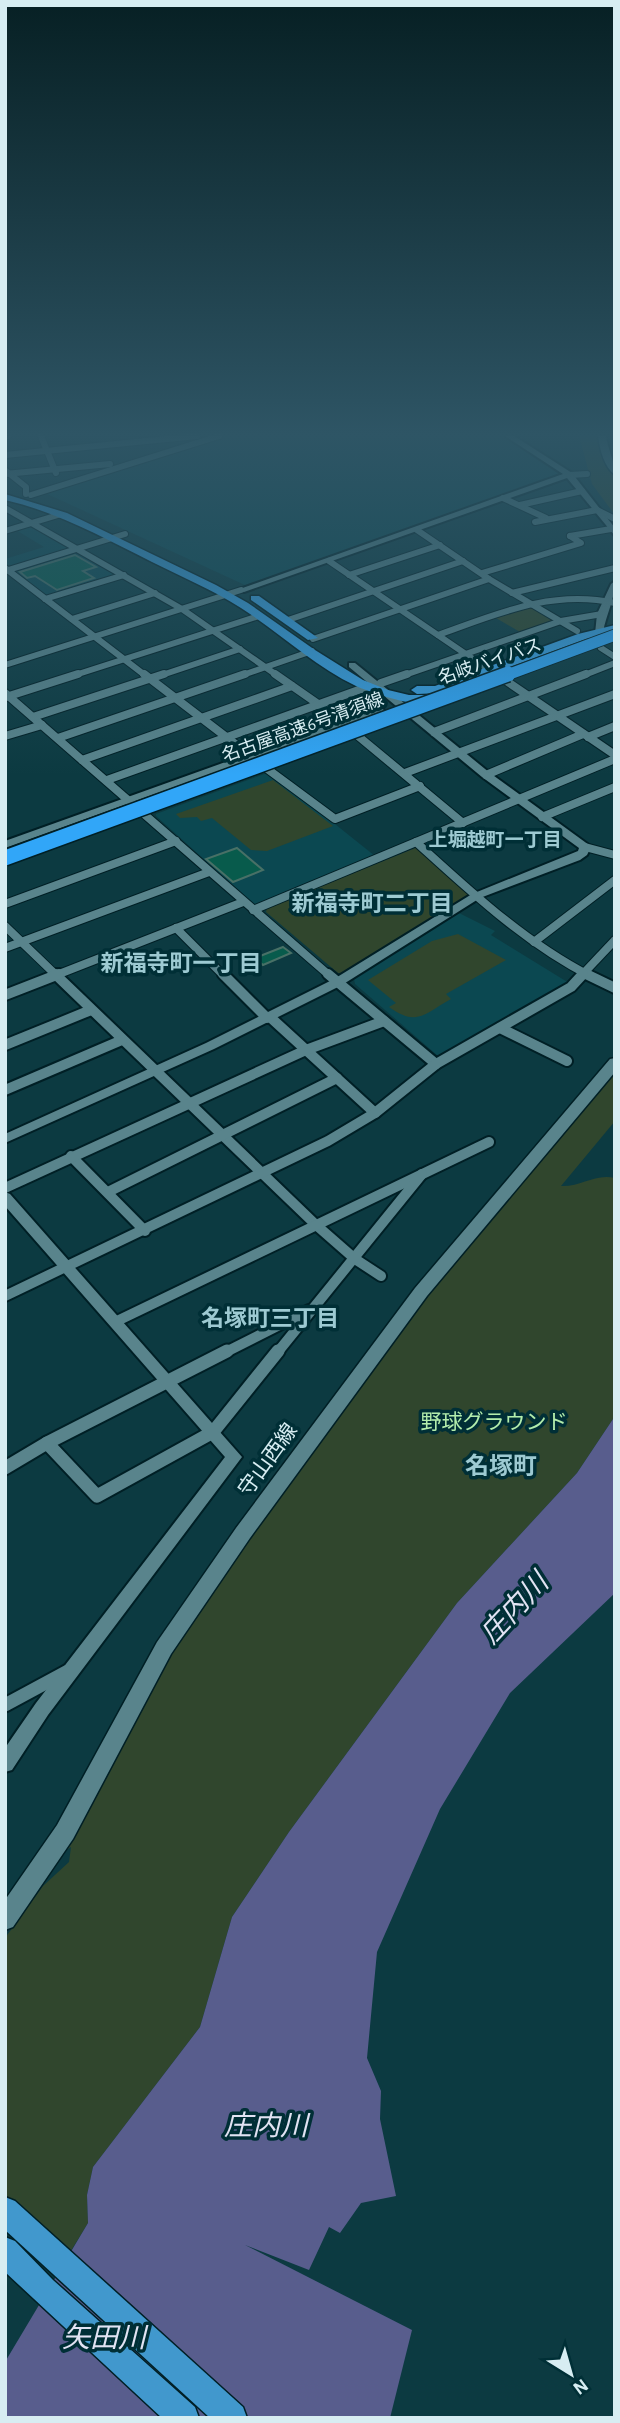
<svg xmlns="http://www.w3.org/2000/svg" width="620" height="2423" font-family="'Alegreya Sans','Noto Sans JP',sans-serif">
<rect width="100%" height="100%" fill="#0c3a41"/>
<g fill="#0b4851">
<polygon points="224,436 502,436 560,475 247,586 45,493 126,465"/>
<polygon points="28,526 33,526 72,549 9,567 5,565 5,559 44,547 16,530"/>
<polygon points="75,553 119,575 47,596 13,571"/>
<polygon points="267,773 271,773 375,856 255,905 156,816 156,814"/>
<polygon points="459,913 495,931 491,935 569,983 444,1055 437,1055 355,984 354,979"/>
</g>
<g fill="#30462d">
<polygon points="579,436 598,436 615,480 615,515 592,484"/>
<polygon points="533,606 555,620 520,632 496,618"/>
<polygon points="273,780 333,826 267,851 251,850 212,818 201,821 197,817 180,818 176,814"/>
<polygon points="418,847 472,893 342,973 338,973 266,912 267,908"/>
<path d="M 458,934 L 506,960 L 446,994 L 451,999 C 424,1014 417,1027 389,1007 L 396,1003 L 368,980 L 432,941 Z"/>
<path d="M 615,1062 L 615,1121 L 561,1186 C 581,1187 595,1173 615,1178 L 615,1416 L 577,1473 L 457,1603 L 289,1832 L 232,1917 L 200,2027 L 93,2167 L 87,2195 L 88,2223 L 56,2275 L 5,2227 L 5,1938 L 43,1886 L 69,1862 L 71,1847 L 44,1864 L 164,1648 L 395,1326 Z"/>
</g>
<polygon fill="#585d8d" points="615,1416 615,1593 510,1693 440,1809 377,1952 367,2058 381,2091 380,2119 396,2196 361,2203 340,2233 329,2227 309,2270 245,2245 412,2330 390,2418 5,2418 5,2362 88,2223 87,2195 93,2167 200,2027 232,1917 289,1832 457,1603 577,1473"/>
<g fill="#085b4c" stroke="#487066" stroke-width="2">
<polygon points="75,555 96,567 83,571 94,578 57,590 35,576 27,578 20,572"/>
<polygon points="237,848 263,870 233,882 206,859"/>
<polygon points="283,947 291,953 263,965 255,958"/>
</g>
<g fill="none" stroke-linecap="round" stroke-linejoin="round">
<g stroke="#001f25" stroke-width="8">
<g id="minor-far3">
<polyline points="5,436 8,436"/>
<polyline points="41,436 56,473"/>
<polyline points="5,455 197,436"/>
<polyline points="6,471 26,487 26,494"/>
<polyline points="5,474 110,464"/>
<polyline points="569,475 587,474"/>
<polyline points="31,495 219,436"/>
<polyline points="503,498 546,518"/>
<polyline points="520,505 582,491"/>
<polyline points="5,508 182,609 278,676"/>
<polyline points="535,522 597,510 615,519"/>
<polyline points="417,530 489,579 577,631"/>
<polyline points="5,531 58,515"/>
<polyline points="570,536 611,529"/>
<polyline points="329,561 498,676"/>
<polyline points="5,568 146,676"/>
<polyline points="5,571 125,534"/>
<polyline points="482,573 581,543 570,536"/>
<polyline points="349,575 440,545"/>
<polyline points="512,593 615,568"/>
<polyline points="45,599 124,575"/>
<polyline points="72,619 155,593"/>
<polyline points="288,620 463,561"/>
<path d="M 438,635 C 497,614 552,589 615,603"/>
<polyline points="313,639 489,579"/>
<polyline points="601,648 615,657"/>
<polyline points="5,665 241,590"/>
<polyline points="72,676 259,616"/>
<polyline points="159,676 240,649"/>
<polyline points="240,676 312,651"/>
<polyline points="402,676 561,621 602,614"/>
<polyline points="582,676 615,663"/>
</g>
</g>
<g stroke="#001f25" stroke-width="10">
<g id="minor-far2">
<polyline points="144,674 251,756"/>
<polyline points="275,674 344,722"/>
<polyline points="496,674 615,755"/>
<polyline points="381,683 407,674"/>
<polyline points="5,693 330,976"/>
<polyline points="6,697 78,674"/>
<polyline points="33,717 164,674"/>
<polyline points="352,731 463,823"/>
<polyline points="434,732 586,674"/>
<polyline points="5,736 42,725"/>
<polyline points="588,737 615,726"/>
<polyline points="58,738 245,674"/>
<polyline points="82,760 292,686"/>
<polyline points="262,765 335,819 420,786"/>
<polyline points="405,773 615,694"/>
<polyline points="486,775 583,734"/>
<polyline points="107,780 367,687"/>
<polyline points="542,817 615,787"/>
<path d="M 416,842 C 470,891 524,942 590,976"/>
<polyline points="585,847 615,855"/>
<polyline points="5,904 176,841"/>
<polyline points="253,910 615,759"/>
<polyline points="5,926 57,976"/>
<polyline points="176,928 224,976"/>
<polyline points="534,942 615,880"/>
<polyline points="5,948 209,872"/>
<polyline points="54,976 243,902"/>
<polyline points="581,976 615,940"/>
</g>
</g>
<g stroke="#001f25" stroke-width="14">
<g id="minor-far1">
<polyline points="55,974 315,1224 355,1259 381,1276"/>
<polyline points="223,974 267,1018"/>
<polyline points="328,974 436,1064"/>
<polyline points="586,974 615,988"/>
<polyline points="5,995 59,974"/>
<polyline points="270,1017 375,1113"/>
<polyline points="500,1028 567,1061"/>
<polyline points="5,1045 91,1010"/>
<polyline points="5,1090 122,1040"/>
<polyline points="71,1156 145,1231"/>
<polyline points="5,1188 306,1050 384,1021"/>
<polyline points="108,1192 337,1078"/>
<polyline points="5,1296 328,1141 375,1113 436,1064 571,987 583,974"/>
<polyline points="115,1322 489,1142"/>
<polyline points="224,1353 309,1310"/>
<polyline points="277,1353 422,1174"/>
</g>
</g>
<g stroke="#001f25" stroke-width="17">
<g id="minor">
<polyline points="47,1443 97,1496 213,1432 278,1351"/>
<polyline points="5,1468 47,1443 227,1351"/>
<polyline points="5,1705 68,1671"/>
</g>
</g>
<g stroke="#001f25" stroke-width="4">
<g id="tertiary">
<polygon points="505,436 514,436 572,473 615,528 615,536 567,478 244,592 237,590 563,474"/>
<path d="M 615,581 C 615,599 606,615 603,632 L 595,634 L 597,614 L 611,584 Z"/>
<polygon points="349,663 355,663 490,773 589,845 591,847 587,855 580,860 480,898 342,985 214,1049 5,1143 5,1134 206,1043 334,979 472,894 578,851 579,848 482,777 349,667"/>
<polygon points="379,707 384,710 382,712 5,848 5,841"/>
<polygon points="5,1192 10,1194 242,1457 48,1715 12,1770 5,1772 5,1748 36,1703 225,1457 5,1206"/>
</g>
</g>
<g stroke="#001f25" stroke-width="3">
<g id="secondary">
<path d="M 598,436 L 606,436 C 608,450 615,461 615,475 C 604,467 600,450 598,436 Z"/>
<polygon points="615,1058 615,1072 427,1296 250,1538 171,1654 73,1839 13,1927 5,1930 5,1900 57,1825 157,1642 236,1528 415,1288 610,1059"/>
</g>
</g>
<g stroke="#001f25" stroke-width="3">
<g id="primary">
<polygon points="5,2197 15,2201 243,2407 247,2418 210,2418 5,2230"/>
<polygon points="5,2237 15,2241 53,2280 195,2407 199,2418 162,2418 5,2272"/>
</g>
</g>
<g stroke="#001f25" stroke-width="3">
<g id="trunk">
<path d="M 5,494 L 67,513 L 216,585 L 248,603 L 315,650 L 363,680 L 388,690 L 409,695 L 436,695 L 442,699 C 425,712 374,694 356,686 C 314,666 280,633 241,608 C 213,590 182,577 152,562 C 104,538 58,512 5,500 Z"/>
<polygon points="251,596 259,596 318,638 308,640 251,600"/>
<polygon points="615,625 615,632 586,639 440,693 417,694 411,690 417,686 435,686 578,634"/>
</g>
</g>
<use href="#minor-far3" stroke="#59848c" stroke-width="6"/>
<use href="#minor-far2" stroke="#59848c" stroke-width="8"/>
<use href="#minor-far1" stroke="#59848c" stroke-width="10"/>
<use href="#minor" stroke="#59848c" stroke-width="13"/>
<use href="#tertiary" fill="#59848c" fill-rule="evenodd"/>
<use href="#secondary" fill="#59848c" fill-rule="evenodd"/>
<use href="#primary" fill="#4198cd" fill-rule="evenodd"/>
<use href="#trunk" fill="#399fe2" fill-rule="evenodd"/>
<g stroke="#001f25" stroke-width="13" stroke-linecap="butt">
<polyline id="motorway-bridge-far1" points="504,676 615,635"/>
</g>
<g stroke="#001f25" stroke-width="18" stroke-linecap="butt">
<polyline id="motorway-bridge" points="5,858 508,674"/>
</g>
<use href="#motorway-bridge-far1" stroke="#31a6f8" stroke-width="11"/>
<use href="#motorway-bridge" stroke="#31a6f8" stroke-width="15"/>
</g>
<linearGradient id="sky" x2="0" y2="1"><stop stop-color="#072024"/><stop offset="0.56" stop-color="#2e5565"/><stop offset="1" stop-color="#2e5565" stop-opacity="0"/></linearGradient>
<rect width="620" height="775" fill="url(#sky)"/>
<g text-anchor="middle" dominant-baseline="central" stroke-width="7" stroke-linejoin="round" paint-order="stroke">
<g font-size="18" fill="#d7edf2" stroke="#002f36">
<text transform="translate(490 662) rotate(-19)">名岐バイパス</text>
<text transform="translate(303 728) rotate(-20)">名古屋高速6号清須線</text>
</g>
<g font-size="19" font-weight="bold" fill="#9dcad2" stroke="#002f36">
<text x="495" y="840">上堀越町一丁目</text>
</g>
<g font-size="21" fill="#b3edac" stroke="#002f36">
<text x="494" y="1422">野球グラウンド</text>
</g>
<g font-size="21" fill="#d7edf2" stroke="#002f36">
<text transform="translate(268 1460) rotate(-54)">守山西線</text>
</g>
<g font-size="23" font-weight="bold" fill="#9dcad2" stroke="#002f36">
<text x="372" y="904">新福寺町二丁目</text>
<text x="181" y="964">新福寺町一丁目</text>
<text x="270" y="1319">名塚町三丁目</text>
</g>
<g font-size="24" font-weight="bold" fill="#9dcad2" stroke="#002f36">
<text x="501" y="1467">名塚町</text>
</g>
<g font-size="28" font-style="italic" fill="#e1e3f3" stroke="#002f36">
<text transform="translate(515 1609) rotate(-47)">庄内川</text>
<text x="266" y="2127">庄内川</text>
<text x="104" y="2339">矢田川</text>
</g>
</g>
<rect width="620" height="2423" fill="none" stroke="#d7edf2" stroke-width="14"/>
<g transform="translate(571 2374) rotate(143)" stroke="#002f36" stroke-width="5" paint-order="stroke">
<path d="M0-5L12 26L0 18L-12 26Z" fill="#d7edf2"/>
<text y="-10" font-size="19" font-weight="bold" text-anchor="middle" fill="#d7edf2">N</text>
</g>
</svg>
